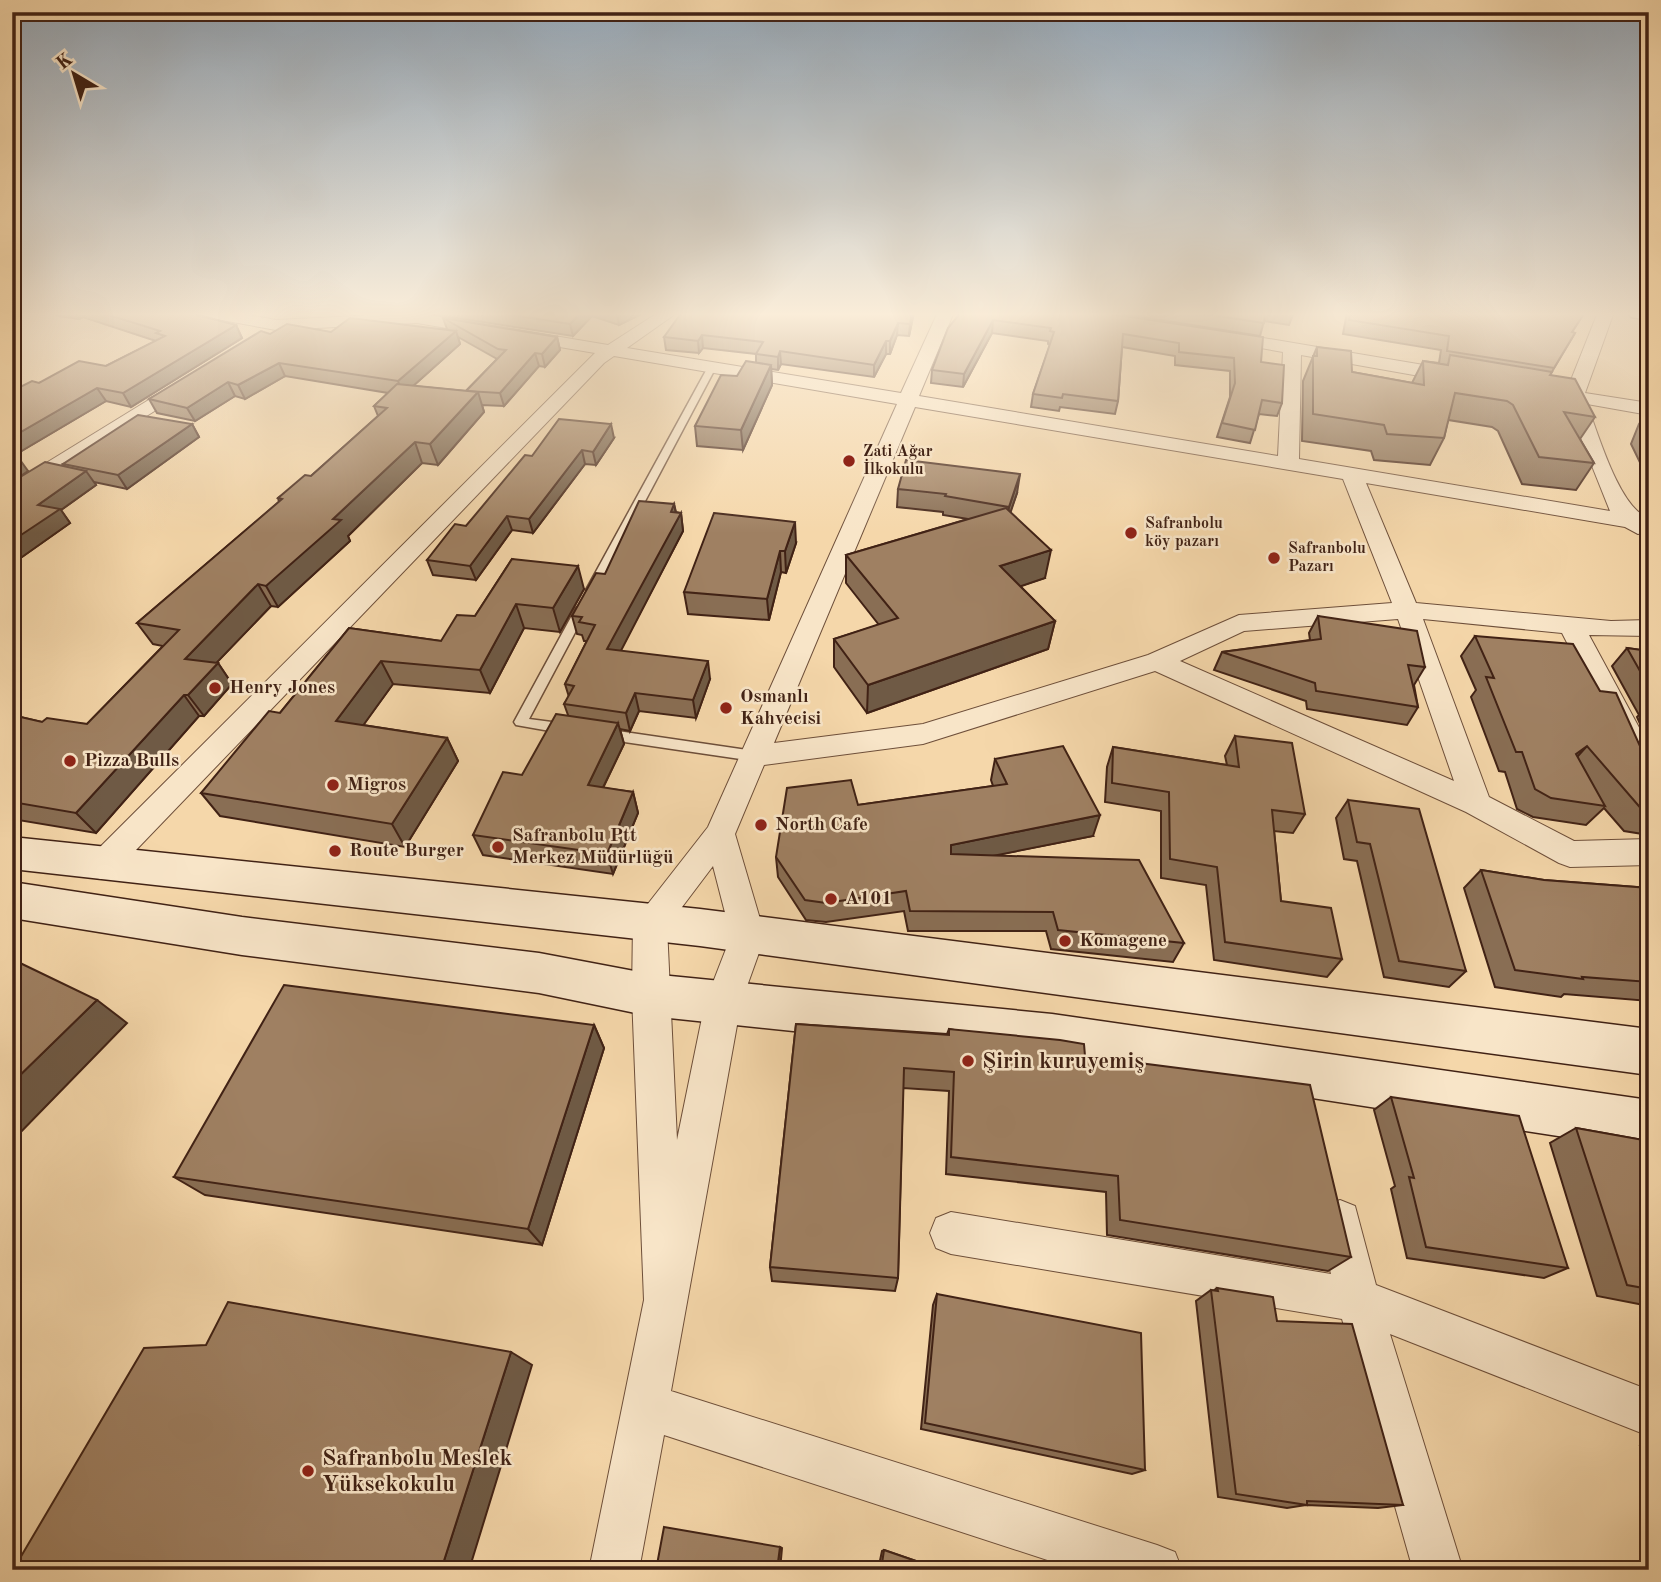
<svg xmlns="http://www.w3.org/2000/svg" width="1661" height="1582" font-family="'Old Standard TT',serif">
<rect width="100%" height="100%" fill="#f5d7aa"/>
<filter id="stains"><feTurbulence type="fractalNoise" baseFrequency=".00286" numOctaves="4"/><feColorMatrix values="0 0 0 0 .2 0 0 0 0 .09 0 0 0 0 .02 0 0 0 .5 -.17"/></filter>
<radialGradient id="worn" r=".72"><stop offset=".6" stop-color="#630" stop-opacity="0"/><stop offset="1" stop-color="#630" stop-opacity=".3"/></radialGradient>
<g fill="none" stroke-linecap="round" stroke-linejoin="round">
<g stroke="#6e4f3a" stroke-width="3">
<g id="lane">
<polygon points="712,364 716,367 598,590 596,593 588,593 586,590 708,367"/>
<polygon points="582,604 588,608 529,719 567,724 574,729 567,734 516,725 514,722 576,608"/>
<polygon points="604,729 754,751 761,756 754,761 604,739 597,734"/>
</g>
</g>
<g stroke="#6e4f3a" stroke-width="2">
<g id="street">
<path d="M 197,312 L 231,312 L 276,320 L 417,313 L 608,345 L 659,312 L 678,312 L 627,348 L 901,393 L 938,312 L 954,312 L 919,396 L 1278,456 L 1283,352 L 1216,340 L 1213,336 L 1222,331 L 1459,371 L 1468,377 L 1459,383 L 1301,355 L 1299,459 L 1610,511 L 1566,401 L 1539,396 L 1536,392 L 1546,386 L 1567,390 L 1598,312 L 1614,312 L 1585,393 L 1649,403 L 1649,415 L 1587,404 C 1597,431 1621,513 1649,517 L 1649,531 L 1638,534 L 1625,527 L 1366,483 L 1416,603 L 1611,621 L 1649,620 L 1649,636 L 1589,635 L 1649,746 L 1649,785 L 1639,782 L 1562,633 L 1423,619 L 1489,797 L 1574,841 L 1649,839 L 1649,865 L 1570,867 L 1559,863 L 1466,812 L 1155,671 L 923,744 L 764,765 L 735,834 L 765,936 L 741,1003 L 671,1391 L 1157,1545 L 1175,1552 L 1182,1570 L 1078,1570 L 664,1435 L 639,1570 L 589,1570 L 644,1300 L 632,995 L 633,923 L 708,827 L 897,404 L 614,356 L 604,363 L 112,875 L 101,879 L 90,875 L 85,866 L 90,857 L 595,353 L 417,323 L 276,330 L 205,317 ZM 915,407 L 1343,479 L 1392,603 L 1239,615 L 1148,655 L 923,724 L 774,743 ZM 1398,619 L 1454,781 L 1180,661 L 1244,631 ZM 713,866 L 731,936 L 705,1003 L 677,1140 L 667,927 Z"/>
<polygon points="186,377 193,379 195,383 193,387 12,500 12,484"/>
<polygon points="1340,1200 1355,1206 1376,1285 1649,1390 1649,1436 1390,1334 1463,1570 1413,1570 1342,1319 951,1254 936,1248 930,1233 936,1218 951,1212 1331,1274 1319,1221 1325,1206"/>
</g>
</g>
<g stroke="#412215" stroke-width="3">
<g id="secondary">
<polygon points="1628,312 1649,312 1649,320 1631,317"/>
<polygon points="12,837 700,909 1649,1029 1649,1075 700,946 12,869"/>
<polygon points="12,882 242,917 539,953 650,974 1052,1014 1649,1100 1649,1150 1052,1058 650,1016 539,993 242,955 12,918"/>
</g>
</g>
<use href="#lane" fill="#f8e5c8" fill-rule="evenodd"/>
<use href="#street" fill="#f8e5c8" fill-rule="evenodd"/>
<use href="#secondary" fill="#f8e5c8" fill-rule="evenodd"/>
</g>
<g fill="#896e54" stroke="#412215" stroke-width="2" fill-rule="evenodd">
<polygon points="49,312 196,312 198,315 236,325 242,338 131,407 106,401 13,456 28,471 15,480 65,466 63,464 192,424 199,437 127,489 94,482 96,485 61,510 70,523 22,557 12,554 12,391 39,383 106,366 156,341 83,317 79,319 58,316"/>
<polygon points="418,312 645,312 619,325 592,316 573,336"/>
<polygon points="914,312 909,336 897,335 890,354 886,354 874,377 781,364 778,370 771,369 772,385 743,450 697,446 695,426 737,376 756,363 756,354 703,348 699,353 666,350 664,337"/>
<polygon points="1098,312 1261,362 1282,403 1277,416 1259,414 1250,443 1217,437 1230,397 1230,371 1175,365 1175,356 1122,347 1118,401 1115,414 1060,407 1059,411 1031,407 1033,394 1050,345 1048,344 1048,341 992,333 963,387 931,383 932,370 958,316"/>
<polygon points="1111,312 1294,312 1289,325 1264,321 1260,336"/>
<polygon points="1347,312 1585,312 1572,332 1575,333 1550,375 1595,417 1580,439 1594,463 1576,490 1522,484 1498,431 1492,427 1448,420 1444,438 1430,465 1374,460 1371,451 1302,441 1303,381 1317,347 1352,372 1412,383 1423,361 1439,363 1441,350 1343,334"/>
<path d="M 443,318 L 557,337 L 560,350 L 545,367 L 539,366 L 504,406 L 482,405 L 484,412 L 438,465 L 422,463 L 348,536 L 350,541 L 278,607 L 271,606 L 216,663 L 218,663 L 232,684 L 204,716 L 199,716 L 96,833 L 12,819 L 12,715 L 42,722 L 87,724 L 163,646 L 153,644 L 137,623 L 279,502 L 278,498 L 311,476 L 378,416 L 374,406 L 388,393 L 285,376 L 245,399 L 235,396 L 195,421 L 157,413 L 149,399 L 270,334 L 447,329 ZM 458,337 L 497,359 L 466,391 L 413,386 L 460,344 Z"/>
<polygon points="1649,410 1649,481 1631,444 1639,424"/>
<polygon points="614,438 596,465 585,464 533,533 512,530 476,580 433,575 427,560 466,526 532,456"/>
<polygon points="898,489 1017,493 1010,512 1045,578 1020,586 1055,621 1048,649 867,713 834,667 834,639 879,625 846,583 846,555 968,519 943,515 943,512 897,507"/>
<polygon points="674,504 676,512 681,513 683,531 620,651 710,679 696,718 639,711 630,731 620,729 624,744 603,788 633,792 638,813 613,874 483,855 473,835 522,775 568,715 564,704 569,697 565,684 587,641 584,641 582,635 577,634 572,616 605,574"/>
<polygon points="796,543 786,573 781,572 769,620 688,614 684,592"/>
<polygon points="512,559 584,589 560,632 524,628 490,693 393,684 363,725 447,738 458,761 405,847 220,816 201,793 280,713 349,628 441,641 475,616"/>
<polygon points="1318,616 1425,667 1414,685 1418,707 1407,725 1307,709 1306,701 1214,670 1222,652 1310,640 1309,633"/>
<polygon points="1475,636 1600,691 1649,766 1649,835 1624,831 1604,808 1586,825 1533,817 1517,809 1505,772 1499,771 1471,697 1476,690 1461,656"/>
<polygon points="1627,648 1649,651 1649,744 1637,717 1639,715 1612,666"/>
<polygon points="1235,736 1305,814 1293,833 1274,831 1281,901 1342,959 1327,977 1214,960 1206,885 1161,878 1161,811 1105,802 1107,767 1113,747 1227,765 1225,756"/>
<polygon points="995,759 1093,836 996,855 1184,943 1173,962 1051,949 1046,931 908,931 904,911 826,922 806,920 778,877 776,857 858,805 993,786 991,780"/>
<polygon points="1348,800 1466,971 1449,987 1384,977 1357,861 1344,859 1336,818"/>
<polygon points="1481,870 1544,880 1649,888 1649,1001 1564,994 1561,997 1495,987 1464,888"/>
<polygon points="796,1024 947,1034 949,1029 1085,1056 1351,1257 1328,1271 1107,1235 1106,1192 946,1174 949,1091 903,1088 898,1278 895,1291 772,1281 770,1267"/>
<polygon points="594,1025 604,1048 542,1245 205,1195 174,1177"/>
<polygon points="1391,1097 1568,1268 1544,1278 1407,1258 1391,1189 1395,1186 1374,1110"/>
<polygon points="1576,1128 1649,1141 1649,1306 1597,1296 1550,1143"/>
<polygon points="1217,1288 1277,1321 1403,1505 1378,1508 1306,1505 1287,1508 1218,1497 1196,1301 1211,1290 1213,1291"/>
<polygon points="937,1294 1145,1470 1132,1474 921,1429 933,1305"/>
<polygon points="1649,1444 1649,1472 1640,1446"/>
<polygon points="884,1550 942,1570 878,1570 882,1551"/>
</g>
<g fill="#6f5a45" stroke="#412215" stroke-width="2">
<polygon points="74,312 80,312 83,317 79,319"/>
<polygon points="582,312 591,312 592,316 573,336 570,324"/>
<polygon points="617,312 645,312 619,325"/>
<polygon points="912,312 914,312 909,336 910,324"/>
<polygon points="993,320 992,333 963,387 964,374"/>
<polygon points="898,323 897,335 890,354 890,341"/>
<polygon points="236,325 242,338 131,407 123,393"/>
<polygon points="456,331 460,344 403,395 398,381"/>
<polygon points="702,335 703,348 699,353 698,341"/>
<polygon points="557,337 560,350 545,367 542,354"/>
<polygon points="886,341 886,354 874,377 874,365"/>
<polygon points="780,351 781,364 778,370 778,357"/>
<polygon points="535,353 539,366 504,406 500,393"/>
<polygon points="279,363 285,376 245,399 238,385"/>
<polygon points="771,365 772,385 743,450 741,430"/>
<polygon points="228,382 235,396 195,421 187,408"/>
<polygon points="97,388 106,401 13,456 12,437"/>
<polygon points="478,392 484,412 438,465 430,444"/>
<polygon points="192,424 199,437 127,489 118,475"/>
<polygon points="611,424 614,438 596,465 593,452"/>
<polygon points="415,442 422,463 348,536 350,541 278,607 266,586 333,519"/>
<polygon points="582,450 585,464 533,533 529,519"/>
<polygon points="18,457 28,471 12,482 12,461"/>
<polygon points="86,471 96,485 61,510 70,523 22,557 12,544 12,541 38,505"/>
<polygon points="1020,474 1017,493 1006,526 1009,507"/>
<polygon points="674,504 677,520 681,513 683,531 612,668 607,649"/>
<polygon points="507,516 512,530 476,580 470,566"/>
<polygon points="795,522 796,543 786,573 785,551"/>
<polygon points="1051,550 1045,578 995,595 1000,566"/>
<polygon points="780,551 781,572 769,620 767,599"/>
<polygon points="578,566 584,589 560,632 553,608"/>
<polygon points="258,584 271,606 200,680 185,659"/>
<polygon points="516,604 524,628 490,693 480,670"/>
<polygon points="1055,621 1048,649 867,713 868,685"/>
<polygon points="381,661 393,684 349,745 336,721"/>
<polygon points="708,661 710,679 696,718 693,700"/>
<polygon points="218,663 232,684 204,716 188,695"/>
<polygon points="12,683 17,688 12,693"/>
<polygon points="635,693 639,711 630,731 626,713"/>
<polygon points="184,695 199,716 96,833 76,813"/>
<polygon points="618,723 624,744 594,806 588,785"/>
<polygon points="447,738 458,761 405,847 392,824"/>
<polygon points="1587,746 1569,766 1576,754"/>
<polygon points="633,792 638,813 613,874 607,854"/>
<polygon points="1100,815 1093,836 947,865 951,845"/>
<polygon points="97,1000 127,1023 12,1141 12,1083"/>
<polygon points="594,1025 604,1048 542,1245 528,1229"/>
<polygon points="511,1352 532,1365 469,1570 441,1570"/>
<polygon points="780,1547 782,1548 780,1570 777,1570"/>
</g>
<g fill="#9f8062" stroke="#412215" stroke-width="2">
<polygon points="99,312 186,312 236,325 123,393 97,388 12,437 12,391 32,381 39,383 79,361 106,366 165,336 156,333 160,331"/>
<polygon points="492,312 582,312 570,324"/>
<polygon points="682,312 912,312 910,324 898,323 890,341 886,341 874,365 780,351 778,357 756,354 763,342 702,335 698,341 664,337"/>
<polygon points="959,312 1098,312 1263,337 1261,362 1284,365 1282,403 1262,400 1255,430 1222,423 1235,383 1234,358 1179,352 1179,343 1123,334 1118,401 1063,394 1062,398 1033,394 1054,332 1050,331 1051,328 993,320 964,374 932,370 948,328 958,316"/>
<polygon points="1192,312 1265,312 1264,323"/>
<polygon points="1350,312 1585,312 1572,332 1575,333 1554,368 1447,351 1449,336 1349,320"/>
<polygon points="350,318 456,331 398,381 279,363 238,385 228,382 187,408 149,399 261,331 270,334 287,324 331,332"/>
<polygon points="443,318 557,337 542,354 535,353 500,393 466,391 506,350 498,349"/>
<polygon points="1317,347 1351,351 1352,372 1424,385 1423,361 1448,365 1450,355 1552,372 1550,375 1575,379 1595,417 1564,412 1594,463 1539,457 1513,405 1507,401 1455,393 1444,438 1387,434 1384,425 1313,414 1313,356 1317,356"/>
<polygon points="746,361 771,365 741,430 695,426 721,375 737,376"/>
<polygon points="397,384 478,392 430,444 415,442 333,519 341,520 266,586 258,584 185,659 218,663 188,695 184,695 76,813 12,802 12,715 42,722 47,718 87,724 179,630 137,623 282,499 278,498 305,475 311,476 387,408 374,406"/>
<polygon points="138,415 192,424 118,475 63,464"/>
<polygon points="559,419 611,424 593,452 582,450 529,519 507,516 470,566 427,560 455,524 466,526 525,455 532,456"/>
<polygon points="12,456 18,457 12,461"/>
<polygon points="906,460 1020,474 1009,507 945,496 946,494 898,489"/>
<polygon points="45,462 86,471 38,505 60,509 12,541 12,482"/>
<polygon points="639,501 674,504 671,512 681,513 607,649 708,661 693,700 635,693 626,713 564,704 574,686 565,684 595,625 579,622 582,617 572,616 596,573 605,574"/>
<polygon points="1006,508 1051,550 1000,566 1055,621 868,685 834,639 898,618 846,555"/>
<polygon points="714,513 795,522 785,551 780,551 767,599 684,592"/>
<polygon points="512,559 578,566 553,608 516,604 480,670 381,661 336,721 447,738 392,824 201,793 269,711 280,713 349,628 441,641 457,615 475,616"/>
<polygon points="1318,616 1417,631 1425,667 1408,665 1418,707 1316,691 1315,683 1222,652 1321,639"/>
<polygon points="1475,636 1573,644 1600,691 1616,693 1649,766 1649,813 1644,812 1587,746 1576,754 1605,806 1551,798 1535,789 1522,752 1516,752 1486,677 1494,678"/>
<polygon points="1627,648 1649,651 1649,687"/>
<polygon points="556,714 618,723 588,785 633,792 607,854 473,835 503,772 522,775"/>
<polygon points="1235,736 1292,743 1305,814 1272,810 1281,901 1331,908 1342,959 1225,942 1217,867 1170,859 1169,792 1112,783 1113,747 1239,767"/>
<polygon points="1063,746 1100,815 951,845 951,854 1139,860 1184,943 1058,930 1053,912 910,911 906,891 826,903 805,900 776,857 787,788 851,780 858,805 1007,784 995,759"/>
<polygon points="1348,800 1419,809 1466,971 1399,961 1370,844 1357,842"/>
<polygon points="1481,870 1544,880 1649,888 1649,982 1582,977 1583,979 1515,970"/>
<polygon points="18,962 97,1000 12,1083 12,967"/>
<polygon points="284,985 594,1025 528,1229 174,1177"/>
<polygon points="796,1024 949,1035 949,1029 1060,1040 1084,1044 1085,1056 1310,1085 1351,1257 1120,1220 1118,1176 951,1157 954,1072 904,1068 898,1278 770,1267"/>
<polygon points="1391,1097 1519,1116 1568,1268 1426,1247 1409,1177 1414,1178"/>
<polygon points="1576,1128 1649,1141 1649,1289 1627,1285"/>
<polygon points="1217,1288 1273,1297 1277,1321 1352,1324 1403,1505 1307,1501 1307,1505 1236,1494 1211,1290 1218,1291"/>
<polygon points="937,1294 1141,1333 1145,1470 925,1423"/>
<polygon points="228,1302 511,1352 441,1570 13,1570 144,1348 206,1345"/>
<polygon points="664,1527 780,1547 777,1570 656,1570"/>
<polygon points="884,1550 942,1570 881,1570"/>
</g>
<linearGradient id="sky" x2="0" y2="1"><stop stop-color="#95a9bb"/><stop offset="0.59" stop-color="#faedd9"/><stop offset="1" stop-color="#faedd9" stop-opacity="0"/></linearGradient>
<rect width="1661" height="533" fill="url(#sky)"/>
<g fill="#8f2418" stroke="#f8e5c8" stroke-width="2.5">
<circle cx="849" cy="461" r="7"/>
<circle cx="1131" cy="533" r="7"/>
<circle cx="1274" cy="558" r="7"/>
<circle cx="215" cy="688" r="7"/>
<circle cx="726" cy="708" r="7"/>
<circle cx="70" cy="761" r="7"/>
<circle cx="333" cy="785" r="7"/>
<circle cx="761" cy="825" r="7"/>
<circle cx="498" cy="847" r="7"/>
<circle cx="335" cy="851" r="7"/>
<circle cx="831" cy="899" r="7"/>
<circle cx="1065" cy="941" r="7"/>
<circle cx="968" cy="1061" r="7"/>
<circle cx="308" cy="1471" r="7"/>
</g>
<g text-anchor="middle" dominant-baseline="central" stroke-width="5" stroke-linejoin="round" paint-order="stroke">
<g font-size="16" font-weight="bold" fill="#412215" stroke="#f8e5c8" text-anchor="start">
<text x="863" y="452">Zati Ağar<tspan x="863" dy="18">İlkokulu</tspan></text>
<text x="1145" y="524">Safranbolu<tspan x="1145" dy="18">köy pazarı</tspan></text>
<text x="1288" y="549">Safranbolu<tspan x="1288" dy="18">Pazarı</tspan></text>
</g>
<g font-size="19" font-weight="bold" fill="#412215" stroke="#f8e5c8" text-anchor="start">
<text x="229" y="688">Henry Jones</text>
<text x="740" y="697">Osmanlı<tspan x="740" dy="22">Kahvecisi</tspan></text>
<text x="84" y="761">Pizza Bulls</text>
<text x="347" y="785">Migros</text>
<text x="775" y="825">North Cafe</text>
<text x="512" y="836">Safranbolu Ptt<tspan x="512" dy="22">Merkez Müdürlüğü</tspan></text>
<text x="349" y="851">Route Burger</text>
<text x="845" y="899">A101</text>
<text x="1079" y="941">Komagene</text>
</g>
<g font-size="23" font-weight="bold" fill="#412215" stroke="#f8e5c8" text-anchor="start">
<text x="982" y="1061">Şirin kuruyemiş</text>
<text x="322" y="1458">Safranbolu Meslek<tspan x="322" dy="26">Yüksekokulu</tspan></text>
</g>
</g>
<rect width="1661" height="1582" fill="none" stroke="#f5d7aa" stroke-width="42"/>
<rect x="14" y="14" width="1633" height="1554" fill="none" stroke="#412215" stroke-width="3.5"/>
<rect x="21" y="21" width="1619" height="1540" fill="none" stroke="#412215" stroke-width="2"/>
<g transform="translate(74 74) rotate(322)" stroke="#f8e5c8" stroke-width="5" paint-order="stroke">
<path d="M0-5L12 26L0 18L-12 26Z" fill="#412215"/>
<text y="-10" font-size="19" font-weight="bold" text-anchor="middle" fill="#412215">K</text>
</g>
<rect width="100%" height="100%" filter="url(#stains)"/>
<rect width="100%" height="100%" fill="url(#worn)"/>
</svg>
